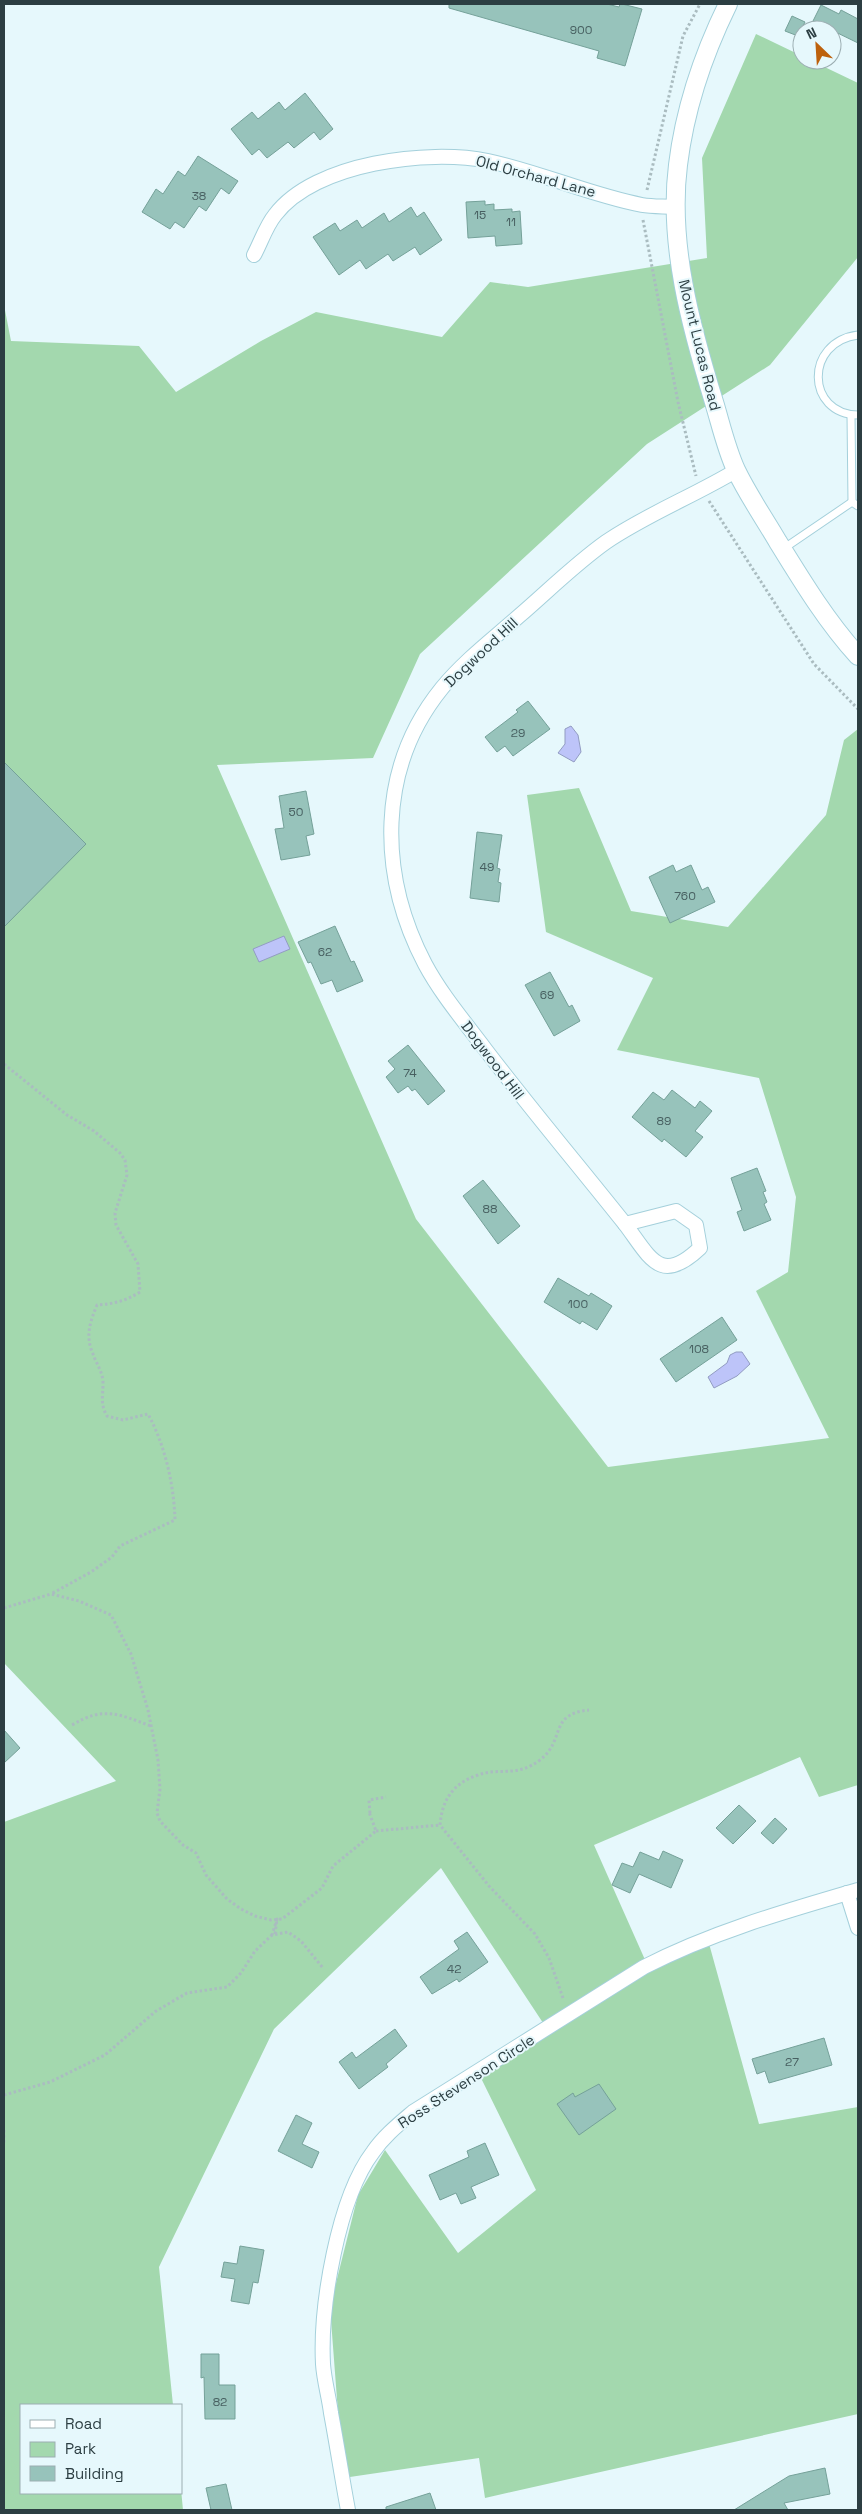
<svg xmlns="http://www.w3.org/2000/svg" width="862" height="2514" font-family="'Space Grotesk',sans-serif">
<rect width="100%" height="100%" fill="#e6f8fc"/>
<polygon fill="#a3d8ae" points="756,34 802,56 802,60 810,60 858,83 858,257 770,365 647,444 420,654 373,758 217,765 416,1219 608,1467 829,1438 756,1291 788,1272 796,1197 759,1078 617,1050 653,978 546,932 527,795 579,788 631,911 728,927 826,815 844,740 858,729 858,1785 819,1797 800,1757 594,1845 646,1962 708,1940 759,2124 858,2107 858,2414 485,2498 479,2458 343,2478 330,2307 358,2195 385,2150 458,2253 536,2190 480,2076 549,2032 441,1868 274,2029 159,2267 173,2405 21,2405 21,2493 181,2493 181,2489 183,2510 4,2510 4,1822 116,1781 4,1663 4,305 11,341 139,346 176,392 261,341 316,312 442,337 490,282 528,287 707,258 702,158"/>
<g fill="#bdc4f9" stroke="#929cc2">
<polygon points="571,726 578,735 581,752 574,762 558,753 565,744 565,729"/>
<polygon points="284,936 290,949 259,962 253,949"/>
<polygon points="736,1352 742,1352 750,1364 737,1376 714,1388 708,1377 727,1363 730,1355"/>
</g>
<g fill="#97c3bb" stroke="#75a199">
<polygon points="449,4 607,4 619,7 620,4 622,4 642,9 625,66 597,58 599,51 449,8"/>
<polygon points="821,5 839,14 841,10 858,19 858,43 813,21"/>
<polygon points="792,16 805,22 798,36 785,31"/>
<polygon points="305,93 333,129 320,140 314,132 294,148 288,142 267,158 259,149 252,155 231,129 252,112 258,119 279,102 285,110"/>
<polygon points="198,156 238,181 229,194 221,188 206,211 199,206 184,228 175,222 170,229 142,212 156,189 163,194 178,171 185,176"/>
<polygon points="485,201 485,205 494,204 494,210 512,209 512,212 520,211 522,244 496,246 495,236 468,238 466,202"/>
<polygon points="411,207 417,217 424,212 442,240 420,255 415,247 393,261 388,254 366,269 360,260 339,275 313,237 335,223 340,231 357,220 362,228 384,213 389,222"/>
<polygon points="528,701 550,729 513,756 505,746 497,752 485,737 518,712 516,710"/>
<polygon points="4,762 86,844 4,927"/>
<polygon points="306,791 314,834 306,836 310,855 281,860 275,829 284,828 279,796"/>
<polygon points="477,832 502,835 497,868 500,869 498,882 501,883 499,902 470,898"/>
<polygon points="673,865 676,872 691,865 702,890 708,887 715,902 670,923 649,877"/>
<polygon points="335,926 351,962 354,961 363,981 337,992 332,980 321,984 311,962 308,963 298,942"/>
<polygon points="550,972 569,1007 572,1005 580,1021 554,1036 525,985"/>
<polygon points="408,1045 445,1091 428,1105 415,1089 412,1091 408,1086 398,1093 386,1077 395,1069 388,1061"/>
<polygon points="672,1090 695,1108 700,1101 712,1111 695,1131 703,1137 686,1157 664,1139 662,1142 632,1117 653,1092 664,1100"/>
<polygon points="757,1168 766,1191 763,1192 767,1202 764,1204 771,1220 744,1231 737,1212 742,1210 731,1178"/>
<polygon points="483,1180 520,1226 498,1244 463,1196"/>
<polygon points="558,1278 589,1296 591,1293 612,1306 597,1330 582,1321 580,1324 544,1302"/>
<polygon points="722,1317 737,1340 676,1382 660,1359"/>
<polygon points="4,1730 20,1748 4,1763"/>
<polygon points="739,1805 756,1821 733,1844 716,1828"/>
<polygon points="775,1818 787,1829 773,1844 761,1833"/>
<polygon points="663,1851 683,1860 671,1888 639,1874 630,1893 612,1885 622,1863 633,1867 640,1852 659,1860"/>
<polygon points="467,1932 488,1962 459,1982 457,1979 432,1994 420,1977 459,1949 454,1941"/>
<polygon points="395,2029 407,2046 386,2064 388,2067 359,2089 339,2062 352,2052 356,2058"/>
<polygon points="824,2038 832,2065 769,2083 765,2071 757,2074 752,2059"/>
<polygon points="599,2084 616,2109 579,2135 557,2104 573,2093 575,2097"/>
<polygon points="296,2115 312,2123 302,2144 319,2152 312,2168 278,2151"/>
<polygon points="485,2143 499,2175 471,2187 476,2198 461,2204 456,2193 440,2200 429,2175 469,2157 467,2151"/>
<polygon points="240,2246 264,2250 258,2283 253,2282 249,2304 231,2301 235,2279 221,2277 224,2262 237,2264"/>
<polygon points="201,2354 219,2354 219,2385 235,2385 235,2419 205,2419 204,2377 201,2378"/>
<polygon points="825,2468 830,2494 784,2503 788,2510 734,2510 789,2476"/>
<polygon points="226,2484 232,2510 211,2510 206,2488"/>
<polygon points="430,2493 436,2510 386,2510 386,2507"/>
</g>
<g fill="none" stroke-linecap="round" stroke-linejoin="round">
<g stroke="#a4d0db" stroke-width="9">
<g id="service">
<path d="M 858,335 C 804,342 806,414 858,415"/>
<polyline points="851,415 852,502"/>
<polyline points="783,549 852,502 858,506"/>
</g>
</g>
<g stroke="#a4d0db" stroke-width="16">
<g id="minor">
<path d="M 254,255 C 261,242 266,226 275,215 C 315,162 429,149 488,161 C 540,172 590,195 642,205 C 653,207 665,206 676,207"/>
<path d="M 676,1211 L 696,1225 L 700,1248 C 660,1286 650,1257 625,1224 Z"/>
<path d="M 625,1224 C 578,1165 530,1108 485,1049 C 464,1021 441,994 425,964 C 378,874 377,768 442,688 C 464,661 493,639 519,616 C 547,592 575,564 606,542 C 647,514 694,496 737,470"/>
<polyline points="847,1893 858,1928"/>
<path d="M 348,2510 C 342,2478 337,2445 331,2413 C 329,2397 324,2380 323,2364 C 320,2306 338,2198 373,2152 C 384,2136 399,2124 413,2112 L 644,1967 C 712,1932 786,1911 858,1890"/>
</g>
</g>
<g stroke="#a4d0db" stroke-width="20">
<path id="tertiary" d="M 728,4 C 703,55 685,107 678,165 C 668,244 691,327 714,402 C 721,425 726,448 736,470 C 748,495 764,518 778,542 C 802,581 827,622 858,656"/>
</g>
<g stroke="#aabcc0" stroke-width="3" stroke-dasharray="2.5 2.5" stroke-linecap="butt">
<polyline points="647,190 683,36 700,4"/>
<polyline points="643,220 678,402 696,476"/>
<polyline points="709,501 814,664 858,709"/>
<path d="M 4,1064 L 67,1115 L 94,1131 L 120,1153 L 125,1160 L 127,1175 L 115,1213 L 116,1225 L 138,1264 L 140,1292 C 126,1301 113,1304 97,1305 C 90,1322 85,1336 93,1354 C 96,1363 103,1372 103,1383 C 103,1396 100,1404 107,1416 L 123,1420 L 148,1414 C 165,1445 174,1485 175,1520 L 120,1546 L 112,1557 L 91,1572 L 51,1594"/>
<polyline points="4,1608 51,1594 79,1601 111,1615 131,1654 148,1710 158,1760 160,1789 157,1813 160,1821 183,1845 196,1853 206,1875 227,1899 241,1909 255,1916 271,1920 282,1919 322,1888 333,1866 376,1831 369,1812"/>
<path d="M 72,1725 C 104,1706 118,1714 151,1726"/>
<polyline points="370,1813 369,1800 386,1797"/>
<polyline points="376,1831 440,1825"/>
<polyline points="275,1934 277,1919 272,1935 288,1932 301,1941 323,1968"/>
<path d="M 563,1998 L 549,1958 L 535,1934 L 489,1886 L 440,1825 C 442,1800 453,1783 478,1775 C 500,1767 516,1778 540,1760 C 566,1740 548,1714 589,1710"/>
<polyline points="4,2095 50,2082 105,2055 156,2011 187,1993 227,1987 241,1973 255,1951 272,1935"/>
<polyline points="4,2130 4,2145"/>
</g>
<use href="#service" stroke="#fff" stroke-width="7"/>
<use href="#minor" stroke="#fff" stroke-width="14"/>
<use href="#tertiary" stroke="#fff" stroke-width="18"/>
</g>
<g text-anchor="middle" dominant-baseline="central" stroke-width="4" stroke-linejoin="round" paint-order="stroke">
<g font-size="12" fill="#475f60">
<text x="581" y="30">900</text>
<text x="199" y="196">38</text>
<text x="480" y="215">15</text>
<text x="511" y="222">11</text>
<text x="518" y="733">29</text>
<text x="296" y="812">50</text>
<text x="487" y="867">49</text>
<text x="685" y="896">760</text>
<text x="325" y="952">62</text>
<text x="547" y="995">69</text>
<text x="410" y="1073">74</text>
<text x="664" y="1121">89</text>
<text x="490" y="1209">88</text>
<text x="578" y="1304">100</text>
<text x="699" y="1349">108</text>
<text x="454" y="1969">42</text>
<text x="792" y="2062">27</text>
<text x="220" y="2402">82</text>
</g>
<g font-size="15" fill="#2c3e42" stroke="#e6f8fc">
<text transform="translate(536 176) rotate(15)">Old Orchard Lane</text>
<text transform="translate(700 345) rotate(76)">Mount Lucas Road</text>
<text transform="translate(481 652) rotate(-43)">Dogwood Hill</text>
<text transform="translate(493 1060) rotate(53)">Dogwood Hill</text>
<text transform="translate(466 2081) rotate(-33)">Ross Stevenson Circle</text>
</g>
</g>
<rect width="862" height="2514" fill="none" stroke="#2c3e42" stroke-width="10"/>
<rect x="20" y="2404" width="162" height="90" fill="#e6f8fc" stroke="#9caeb2"/>
<rect x="30" y="2420" width="25" height="8" fill="#ffffff" stroke="#9caeb2"/>
<text x="65" y="2429" font-size="15" fill="#2c3e42">Road</text>
<rect x="30" y="2442" width="25" height="15" fill="#a3d8ae" stroke="#9caeb2"/>
<text x="65" y="2454" font-size="15" fill="#2c3e42">Park</text>
<rect x="30" y="2466" width="25" height="15" fill="#97c3bb" stroke="#9caeb2"/>
<text x="65" y="2479" font-size="15" fill="#2c3e42">Building</text>
<g transform="translate(817 45) rotate(335)"><circle r="24" fill="#e6f8fc" stroke="#9caeb2"/>
<path d="M0-4L9 19L0 12L-9 19Z" fill="#bd610c"/>
<text y="-8" font-size="14" font-weight="bold" text-anchor="middle" fill="#2c3e42">N</text>
</g>
</svg>
